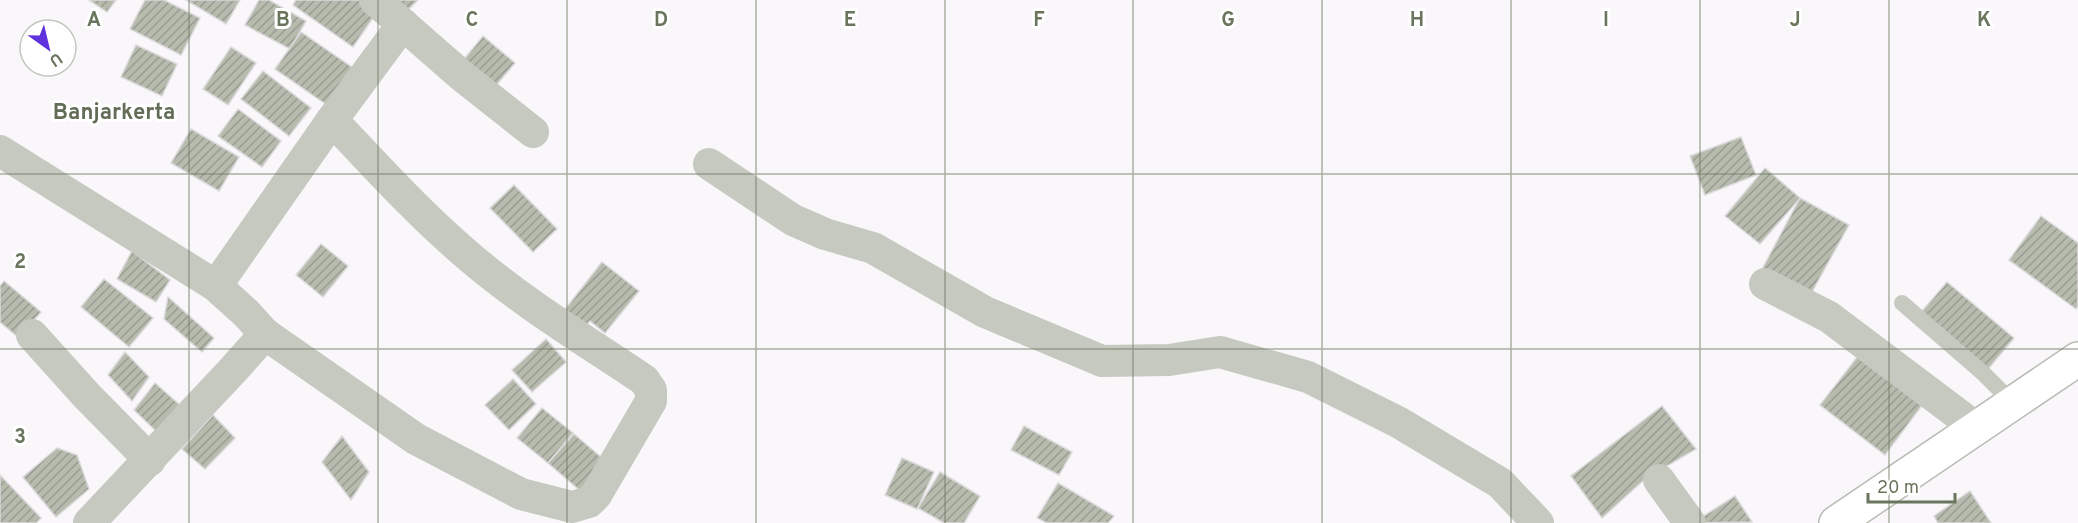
<svg xmlns="http://www.w3.org/2000/svg" width="2078" height="523" font-family="Overpass,sans-serif">
<defs>
<pattern id="building-hatch" width="6" height="6" patternUnits="userSpaceOnUse" patternTransform="scale(1.5)"><rect width="6" height="6" fill="#b6bbae"/><path d="M-1 1l2-2M0 6l6-6M5 7l2-2" fill="none" stroke="#989d91"/></pattern>
</defs>
<rect width="100%" height="100%" fill="#f9f7f9"/>
<g fill="url(#building-hatch)" stroke="#dbd9db" stroke-width="1.5">
<polygon points="89,0 116,0 107,12"/>
<polygon points="145,0 164,0 200,18 181,55 130,29"/>
<polygon points="186,0 240,0 226,24"/>
<polygon points="259,0 269,0 306,21 290,49 245,25"/>
<polygon points="296,0 360,0 377,12 353,47 293,5"/>
<polygon points="390,0 418,0 404,14"/>
<polygon points="301,32 356,70 330,107 275,69"/>
<polygon points="483,36 515,63 493,89 461,63"/>
<polygon points="136,45 177,64 162,96 121,77"/>
<polygon points="231,47 256,63 228,105 203,89"/>
<polygon points="263,71 311,108 289,136 241,99"/>
<polygon points="238,109 281,141 262,167 218,136"/>
<polygon points="191,129 239,157 219,191 171,163"/>
<polygon points="1741,137 1756,175 1705,195 1690,156"/>
<polygon points="1765,168 1800,198 1760,244 1725,216"/>
<polygon points="514,185 557,229 533,252 490,208"/>
<polygon points="1800,198 1849,225 1808,299 1760,273"/>
<polygon points="2041,216 2078,243 2078,306 2076,309 2009,260"/>
<polygon points="321,244 348,266 323,297 296,275"/>
<polygon points="132,251 170,280 156,302 117,279"/>
<polygon points="602,262 639,291 605,333 590,321 583,329 563,312"/>
<polygon points="104,279 153,318 129,347 81,307"/>
<polygon points="4,281 41,312 19,338 0,322 0,286"/>
<polygon points="1947,282 2014,338 1984,374 1917,317"/>
<polygon points="168,297 214,338 202,352 164,319"/>
<polygon points="546,339 566,362 532,392 512,370"/>
<polygon points="1862,351 1926,400 1885,455 1820,405"/>
<polygon points="125,352 149,377 132,401 108,375"/>
<polygon points="513,379 536,404 509,430 485,405"/>
<polygon points="155,383 181,406 159,434 134,410"/>
<polygon points="1662,406 1696,449 1646,478 1602,518 1571,476"/>
<polygon points="542,408 573,433 548,463 517,438"/>
<polygon points="213,415 235,438 205,469 182,449"/>
<polygon points="1024,426 1072,452 1059,475 1011,450"/>
<polygon points="574,434 609,464 584,494 548,463"/>
<polygon points="342,436 369,472 351,500 322,462"/>
<polygon points="57,448 77,455 89,489 56,517 23,477"/>
<polygon points="902,458 934,472 917,509 885,495"/>
<polygon points="940,472 980,496 964,523 944,523 918,508"/>
<polygon points="0,475 41,518 36,523 0,523"/>
<polygon points="1058,483 1114,516 1108,523 1047,523 1037,518"/>
<polygon points="1970,491 1991,523 1938,523 1934,516"/>
<polygon points="1735,496 1752,522 1694,523 1702,517"/>
</g>
<g fill="none" stroke-linecap="round" stroke-linejoin="round">
<g stroke="#b8bdb3" stroke-width="36">
<polyline id="secondary" points="1836,523 2078,359"/>
</g>
<polyline stroke="#c5c9c0" stroke-width="16" points="1902,303 1984,374 2013,403"/>
<g stroke="#c5c9c0" stroke-width="32">
<polyline points="375,0 462,76 533,132"/>
<polyline points="0,151 216,286 246,313 265,334 233,370 89,523"/>
<polyline points="709,164 793,220 825,234 873,248 985,312 1102,361 1169,360 1220,352 1308,377 1398,422 1500,483 1538,523"/>
<polyline points="1765,284 1829,317 1975,427"/>
<polyline points="216,286 332,120 403,24"/>
<path d="M 265,334 L 416,439 L 521,494 L 572,507 L 589,502 L 596,495 L 651,401 L 651,390 L 644,380 C 583,339 520,301 465,253 C 417,212 375,165 332,120"/>
<polyline points="32,335 87,396 150,460"/>
<polyline points="1659,480 1690,523"/>
</g>
<use href="#secondary" stroke="#fff" stroke-width="33"/>
</g>
<path fill="none" stroke="#69755c" stroke-width="1.5" stroke-opacity="0.55" d="M 189,0 L 189,523M 378,0 L 378,523M 567,0 L 567,523M 756,0 L 756,523M 945,0 L 945,523M 1133,0 L 1133,523M 1322,0 L 1322,523M 1511,0 L 1511,523M 1700,0 L 1700,523M 1889,0 L 1889,523M 0,174 L 2078,174M 0,349 L 2078,349"/>
<g text-anchor="middle" dominant-baseline="central" stroke-width="6" stroke-linejoin="round" paint-order="stroke">
<g font-size="22" font-weight="bold" fill="#626d57" stroke="#fff">
<text x="114" y="113">Banjarkerta</text>
</g>
</g>
<g font-size="20" text-anchor="middle" font-weight="bold" fill="#69755c" stroke="#fff" stroke-width="6" stroke-linejoin="round" paint-order="stroke">
<text x="94" y="26">A</text>
<text x="283" y="26">B</text>
<text x="472" y="26">C</text>
<text x="661" y="26">D</text>
<text x="850" y="26">E</text>
<text x="1039" y="26">F</text>
<text x="1228" y="26">G</text>
<text x="1417" y="26">H</text>
<text x="1606" y="26">I</text>
<text x="1795" y="26">J</text>
<text x="1984" y="26">K</text>
<text x="20" y="268">2</text>
<text x="20" y="443">3</text>
</g>
<g transform="translate(48 48) rotate(146)"><circle r="28" fill="#ffffff" stroke="#c3c8be" stroke-width="1.5"/>
<path d="M0-4.5L10 22L0 15L-10 22Z" fill="#5f32de"/>
<text y="-9" font-size="16" font-weight="bold" text-anchor="middle" fill="#69755c">U</text>
</g>
<path d="M1868 493v9h87v-9" fill="none" stroke="#69755c" stroke-width="3"/>
<text x="1877" y="493" font-size="18" fill="#69755c" stroke="#ffffff" stroke-width="4.5" paint-order="stroke">20 m</text>
</svg>
